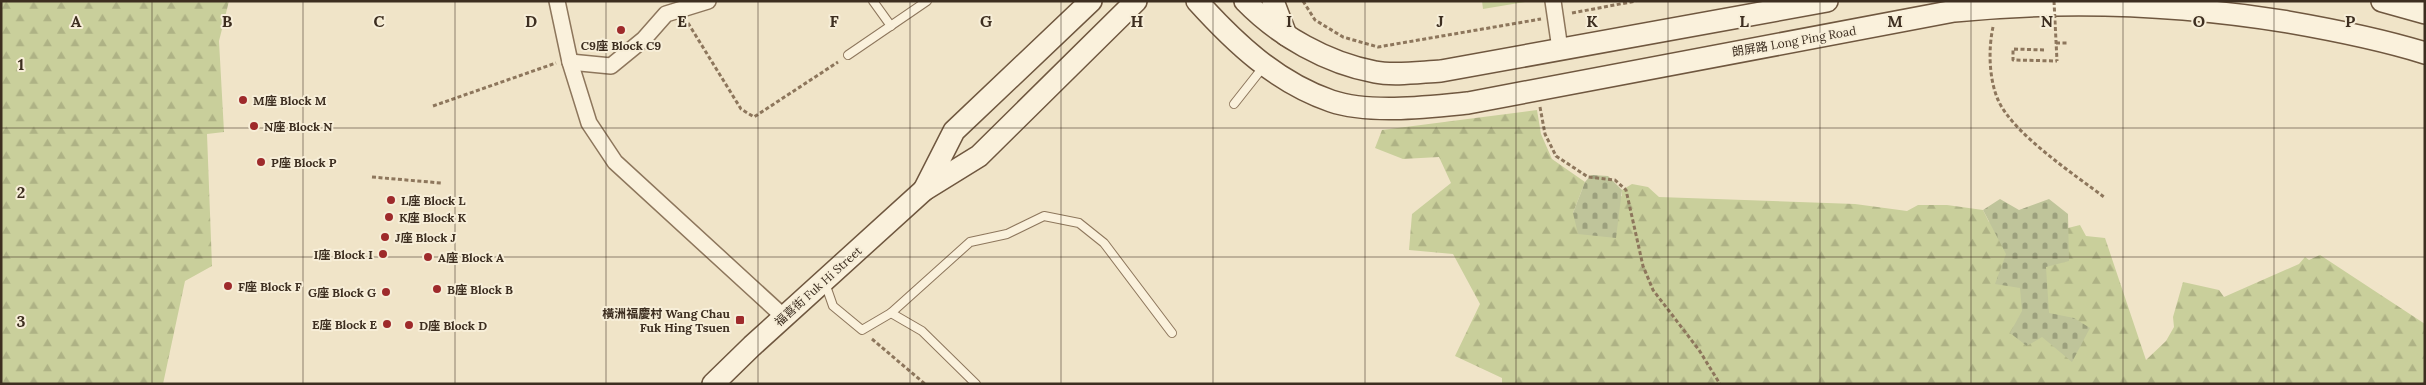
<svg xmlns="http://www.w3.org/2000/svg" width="2426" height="385" font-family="Lora,'Noto Sans TC',serif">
<defs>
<pattern id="forest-firs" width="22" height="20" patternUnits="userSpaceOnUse" patternTransform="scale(1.25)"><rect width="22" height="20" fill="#c9cf9b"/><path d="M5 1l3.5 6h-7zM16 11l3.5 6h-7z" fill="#aeb285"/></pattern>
<pattern id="cemetery-stones" width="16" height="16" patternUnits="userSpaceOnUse" patternTransform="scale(1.25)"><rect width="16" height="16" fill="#bfc49a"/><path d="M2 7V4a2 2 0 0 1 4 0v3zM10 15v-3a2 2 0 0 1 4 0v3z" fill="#9ca07d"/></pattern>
</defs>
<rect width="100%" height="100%" fill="#f0e4c8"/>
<g fill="url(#forest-firs)">
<polygon points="1,1 229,1 219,41 224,132 207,134 212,266 185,281 163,384 1,384"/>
<polygon points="1537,110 1541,134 1552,159 1585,182 1573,213 1622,196 1622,190 1632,184 1648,187 1659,197 1855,204 1907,211 1918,205 1947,205 1983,210 1989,222 2068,233 2068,228 2080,225 2086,236 2105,238 2146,360 2166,341 2174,327 2173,317 2183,282 2219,290 2224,297 2299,264 2305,257 2309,260 2320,255 2425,324 2425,384 1502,384 1502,378 1455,356 1480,304 1453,254 1409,250 1412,214 1451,183 1439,157 1403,159 1375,148 1382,130"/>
</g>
<g fill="url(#cemetery-stones)">
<polygon points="1591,175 1608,176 1622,190 1616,238 1578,234 1573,213 1585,182"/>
<polygon points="2000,199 2019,210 2049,199 2068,214 2069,261 2046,267 2049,313 2074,318 2090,328 2072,362 2042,337 2027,346 2010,333 2022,311 2020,288 1995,284 2006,254 1983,210"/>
</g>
<polygon fill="#c9cf9b" points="1482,1 1525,1 1525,2 1483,9"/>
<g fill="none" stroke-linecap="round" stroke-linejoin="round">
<g stroke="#8d765c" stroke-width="10">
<g id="lane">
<polyline points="873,1 891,26"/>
<polyline points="848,55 927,1"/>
<polyline points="1234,104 1264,66"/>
<polyline points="825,283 833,306 862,330 891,313 970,242 1007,234 1044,216 1079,223 1104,243 1172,333"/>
<polyline points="891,313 922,331 976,384"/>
</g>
</g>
<g stroke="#8d765c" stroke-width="18">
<g id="street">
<polyline points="557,1 570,62 589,123 615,162 784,317"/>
<polyline points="1553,1 1560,49"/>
<polyline points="570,62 611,66 644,39 666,14 708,1"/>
</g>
</g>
<g stroke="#6f573f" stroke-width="24">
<g id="secondary">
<path d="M 1197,1 C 1235,43 1276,82 1331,101 C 1369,114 1428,107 1468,103 L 1954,11 C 2065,0 2178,4 2288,22 C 2334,30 2380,39 2425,53"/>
<path d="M 1245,1 C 1279,36 1327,63 1375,72 C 1394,76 1421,72 1441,71 L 1827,1"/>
<polyline points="1273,1 1286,35"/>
<polyline points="2382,1 2425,13"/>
<polyline points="924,190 954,131 1091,1"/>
<polyline points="713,384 752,346 924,190 979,156 1136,1"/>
</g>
</g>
<g stroke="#8d765c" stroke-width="3" stroke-dasharray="4 2.5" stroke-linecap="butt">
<polyline points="1303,1 1315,20 1343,37 1378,47 1541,19"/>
<polyline points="1572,13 1636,1"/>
<polyline points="688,23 741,109 754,117 838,62"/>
<path d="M 1993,27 C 1988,50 1989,81 1999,102 C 2015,135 2075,175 2104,197"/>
<polyline points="2056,43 2069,43"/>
<polyline points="2044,50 2013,49 2013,60 2057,61"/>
<polyline points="433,106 556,63"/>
<polyline points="1540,107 1545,134 1556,156 1588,177 1615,180 1626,190 1643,266 1653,290 1699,350 1720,384"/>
<polyline points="372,177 441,183"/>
<polyline points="872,339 925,384"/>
</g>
<use href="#lane" stroke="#faf1dc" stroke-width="8"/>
<use href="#street" stroke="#faf1dc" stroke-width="15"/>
<use href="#secondary" stroke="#faf1dc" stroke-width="21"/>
<polyline stroke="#8d765c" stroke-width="3" stroke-dasharray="4 2.5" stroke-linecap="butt" points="2054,1 2057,61"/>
</g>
<path fill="none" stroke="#3d2e20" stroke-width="1" stroke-opacity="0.55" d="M 152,1 L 152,384M 303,1 L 303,384M 455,1 L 455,384M 606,1 L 606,384M 758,1 L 758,384M 910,1 L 910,384M 1061,1 L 1061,384M 1213,1 L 1213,384M 1365,1 L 1365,384M 1516,1 L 1516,384M 1668,1 L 1668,384M 1820,1 L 1820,384M 1971,1 L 1971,384M 2123,1 L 2123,384M 2274,1 L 2274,384M 1,128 L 2425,128M 1,257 L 2425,257"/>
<g fill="#9e2a2b" stroke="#f7eed8" stroke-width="2">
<circle cx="621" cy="30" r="5"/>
<circle cx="243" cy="100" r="5"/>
<circle cx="254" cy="126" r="5"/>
<circle cx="261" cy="162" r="5"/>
<circle cx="391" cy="200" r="5"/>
<circle cx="389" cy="217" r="5"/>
<circle cx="385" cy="237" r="5"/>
<circle cx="383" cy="254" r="5"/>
<circle cx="428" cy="257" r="5"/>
<circle cx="228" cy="286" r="5"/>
<circle cx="437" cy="289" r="5"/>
<circle cx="386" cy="292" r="5"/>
<rect x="735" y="315" width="10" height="10" rx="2.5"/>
<circle cx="387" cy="324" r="5"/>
<circle cx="409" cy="325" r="5"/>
</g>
<g text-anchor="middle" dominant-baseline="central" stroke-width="4" stroke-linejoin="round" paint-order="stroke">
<g font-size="12" fill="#3d2e20" stroke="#f7eed8">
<text transform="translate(1794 41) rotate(-10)">朗屏路 Long Ping Road</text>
<text transform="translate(818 286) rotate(-42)">福喜街 Fuk Hi Street</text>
</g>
<g font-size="12" font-weight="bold" fill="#3d2e20" stroke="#f7eed8" text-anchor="start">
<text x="621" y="45" text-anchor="middle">C9座 Block C9</text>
<text x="253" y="100">M座 Block M</text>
<text x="264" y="126">N座 Block N</text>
<text x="271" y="162">P座 Block P</text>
<text x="401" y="200">L座 Block L</text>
<text x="399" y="217">K座 Block K</text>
<text x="395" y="237">J座 Block J</text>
<text x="373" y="254" text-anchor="end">I座 Block I</text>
<text x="438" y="257">A座 Block A</text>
<text x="238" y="286">F座 Block F</text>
<text x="447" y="289">B座 Block B</text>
<text x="376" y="292" text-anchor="end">G座 Block G</text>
<text x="730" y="313" text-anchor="end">橫洲福慶村 Wang Chau<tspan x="730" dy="14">Fuk Hing Tsuen</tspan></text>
<text x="377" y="324" text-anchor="end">E座 Block E</text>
<text x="419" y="325">D座 Block D</text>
</g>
</g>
<g font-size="16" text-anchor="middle" font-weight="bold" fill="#3d2e20" stroke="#f7eed8" stroke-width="4" stroke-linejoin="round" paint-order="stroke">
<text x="76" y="27">A</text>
<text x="227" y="27">B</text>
<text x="379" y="27">C</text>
<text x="531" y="27">D</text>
<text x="682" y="27">E</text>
<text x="834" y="27">F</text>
<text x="986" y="27">G</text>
<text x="1137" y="27">H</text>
<text x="1289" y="27">I</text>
<text x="1440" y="27">J</text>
<text x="1592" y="27">K</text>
<text x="1744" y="27">L</text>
<text x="1895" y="27">M</text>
<text x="2047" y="27">N</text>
<text x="2199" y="27">O</text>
<text x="2350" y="27">P</text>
<text x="21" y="70">1</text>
<text x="21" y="198">2</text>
<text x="21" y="327">3</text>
</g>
<rect width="2426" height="385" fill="none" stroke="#3d2e20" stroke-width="5"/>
</svg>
